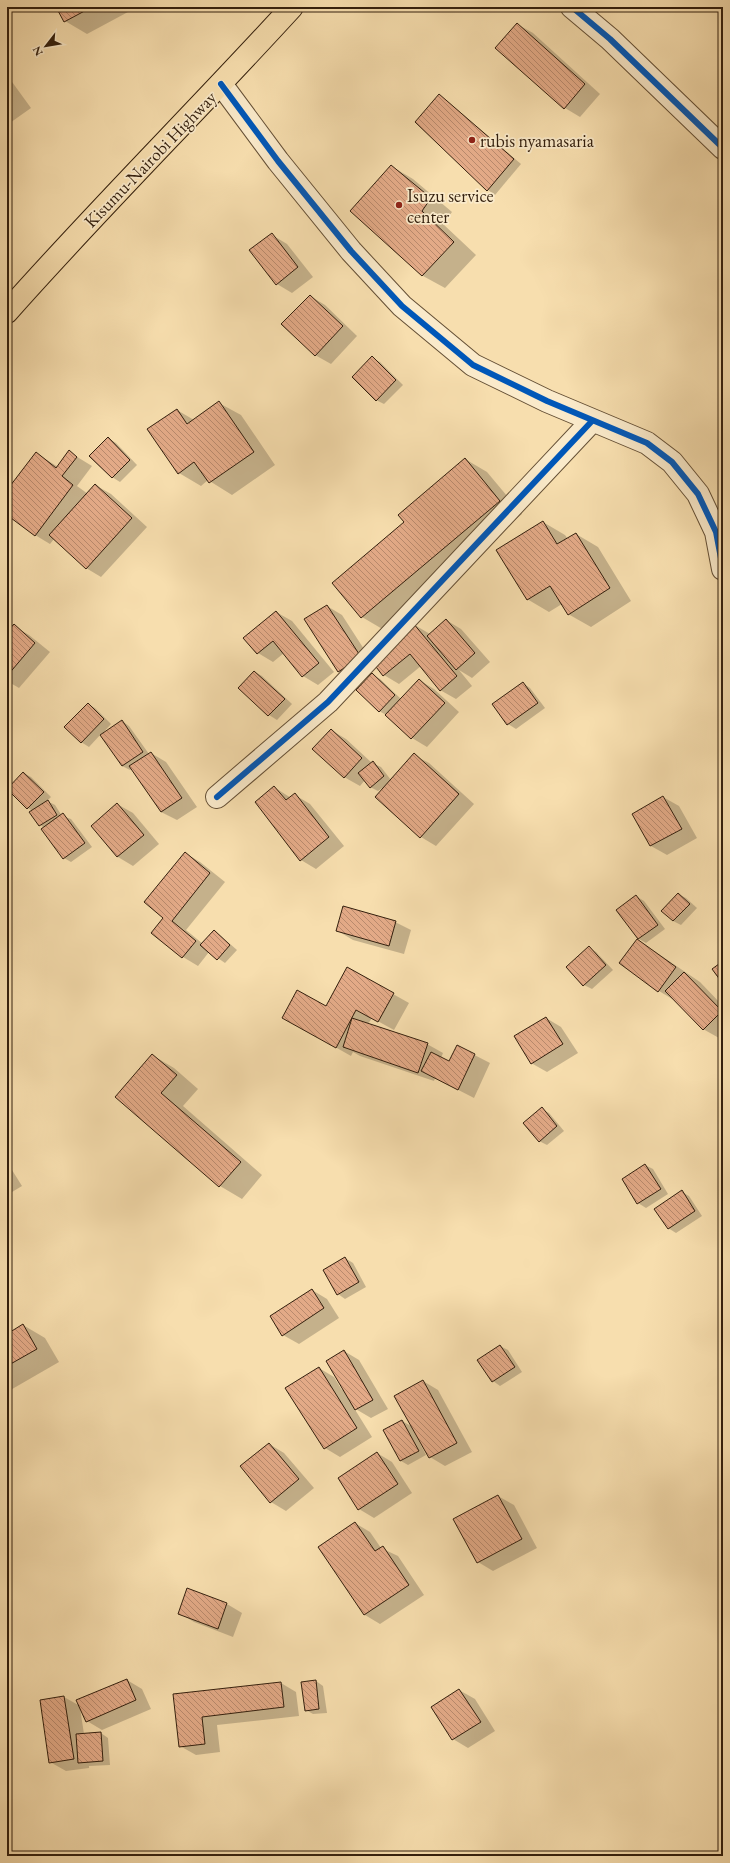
<svg xmlns="http://www.w3.org/2000/svg" width="730" height="1863" font-family="'EB Garamond',serif">
<defs>
<pattern id="building-back-hatch" width="6" height="6" patternUnits="userSpaceOnUse"><rect width="6" height="6" fill="#e3aa87"/><path d="M-1 5l2 2M0 0l6 6M5-1l2 2" fill="none" stroke="#b98a6d"/></pattern>
</defs>
<rect width="100%" height="100%" fill="#f7deae"/>
<filter id="stains"><feTurbulence type="fractalNoise" baseFrequency=".005" numOctaves="4"/><feColorMatrix values="0 0 0 0 .2 0 0 0 0 .09 0 0 0 0 .02 0 0 0 .5 -.17"/></filter>
<radialGradient id="worn" r=".72"><stop offset=".6" stop-color="#630" stop-opacity="0"/><stop offset="1" stop-color="#630" stop-opacity=".3"/></radialGradient>
<g fill="#0003">
<polygon points="57,7 125,7 128,12 87,34 65,21"/>
<polygon points="517,24 533,33 600,94 580,117 565,108 496,48"/>
<polygon points="7,75 31,108 7,125"/>
<polygon points="439,95 446,100 521,164 495,195 488,190 417,122"/>
<polygon points="391,166 413,179 452,212 443,224 476,255 445,288 423,276 351,211"/>
<polygon points="272,235 287,244 313,277 292,293 277,284"/>
<polygon points="310,296 325,305 357,336 331,364 315,355"/>
<polygon points="372,358 380,362 403,385 384,404 376,400"/>
<polygon points="219,403 241,415 275,465 232,495 208,480 201,486 179,473 177,410 194,420"/>
<polygon points="108,438 116,443 137,465 120,482 112,477"/>
<polygon points="69,452 92,466 77,486 88,494 95,485 111,494 147,527 101,577 86,568 54,539 50,544 35,535 7,513 7,492 36,453 58,467"/>
<polygon points="465,459 487,472 522,514 384,630 362,617"/>
<polygon points="543,522 565,535 568,539 576,534 598,547 631,601 591,627 568,614 562,604 549,612 527,599"/>
<polygon points="327,606 342,615 371,660 413,624 430,634 446,620 461,629 490,662 472,678 459,670 472,686 456,699 440,690 421,666 399,684 384,675 376,666 354,680 338,671"/>
<polygon points="276,612 292,621 334,672 318,685 303,676 284,653 273,662 258,653"/>
<polygon points="14,626 29,635 50,652 19,688 7,681 7,634"/>
<polygon points="255,672 262,676 292,704 277,720 269,715 240,688"/>
<polygon points="372,675 380,679 401,699 419,680 434,689 459,712 427,747 412,738 388,716 379,711"/>
<polygon points="523,683 530,688 545,708 516,729 508,724"/>
<polygon points="88,704 95,708 111,724 102,734 122,721 129,726 149,754 151,753 166,762 197,807 177,820 161,812 132,769 130,770 122,766 101,734 89,747 81,742"/>
<polygon points="331,730 346,739 372,763 381,767 391,780 414,755 429,763 474,804 436,846 421,837 384,787 378,791 370,787 365,780 360,786 344,777"/>
<polygon points="23,773 31,777 51,797 47,801 55,805 62,816 71,819 92,847 71,862 64,858 45,828 40,825 33,811 28,808"/>
<polygon points="274,787 291,798 295,795 310,804 344,846 316,869 301,860"/>
<polygon points="663,797 679,806 697,838 667,855 651,846 633,815"/>
<polygon points="117,804 133,813 159,844 133,866 118,857 92,826"/>
<polygon points="185,853 200,862 225,882 186,930 203,944 214,931 221,936 237,950 225,963 209,952 198,966 183,957 165,917"/>
<polygon points="678,894 686,898 697,908 681,925 673,921"/>
<polygon points="636,896 644,901 665,929 646,943 639,939 617,910"/>
<polygon points="395,922 411,930 404,954 353,940 338,931"/>
<polygon points="638,940 700,982 723,1006 723,1034 719,1038 703,1029 674,1000 659,991 621,963"/>
<polygon points="589,948 596,952 613,970 592,989 584,985"/>
<polygon points="393,994 409,1003 394,1030 372,1018 368,1024 427,1044 443,1053 441,1058 449,1062 457,1046 490,1063 474,1098 435,1078 434,1081 360,1056 353,1052 351,1056 298,1026 326,1008"/>
<polygon points="546,1018 561,1027 578,1053 547,1072 531,1063"/>
<polygon points="152,1055 174,1068 198,1089 183,1106 262,1175 242,1199 220,1186 116,1096"/>
<polygon points="542,1109 549,1113 564,1131 547,1145 539,1141"/>
<polygon points="7,1162 22,1186 7,1195"/>
<polygon points="645,1165 653,1169 668,1194 646,1208 638,1203 623,1179"/>
<polygon points="682,1192 689,1196 702,1216 676,1233 668,1228"/>
<polygon points="345,1258 353,1263 366,1287 345,1299 338,1294"/>
<polygon points="312,1290 327,1299 339,1318 299,1344 283,1335"/>
<polygon points="23,1325 45,1338 59,1362 7,1392 7,1335"/>
<polygon points="500,1346 508,1350 522,1372 500,1386 493,1381"/>
<polygon points="344,1351 359,1360 388,1409 371,1418 354,1408 372,1437 340,1457 325,1448 319,1368 334,1377 342,1390 343,1389"/>
<polygon points="423,1381 438,1390 472,1452 445,1466 430,1457"/>
<polygon points="402,1421 411,1426 426,1455 408,1465 401,1461"/>
<polygon points="269,1444 284,1453 314,1488 286,1511 271,1502"/>
<polygon points="377,1453 392,1462 412,1493 374,1518 359,1509"/>
<polygon points="498,1496 514,1505 537,1548 493,1571 478,1562"/>
<polygon points="355,1523 370,1532 381,1548 398,1556 424,1595 380,1624 365,1615 319,1547"/>
<polygon points="188,1589 227,1604 242,1613 233,1637 194,1622 179,1613"/>
<polygon points="127,1680 142,1689 151,1709 102,1730 87,1721 80,1708 84,1734 101,1733 108,1738 110,1765 89,1766 89,1768 66,1771 50,1762 41,1700 64,1697 80,1706"/>
<polygon points="316,1681 323,1686 327,1713 313,1714 306,1710"/>
<polygon points="281,1683 296,1692 299,1716 217,1725 220,1752 196,1755 180,1746 174,1695"/>
<polygon points="459,1690 475,1699 495,1731 468,1748 453,1739"/>
<polygon points="7,1754 11,1792 7,1793"/>
</g>
<g fill="url(#building-back-hatch)" stroke="#331f0d">
<polygon points="56,7 92,7 64,22"/>
<polygon points="517,23 585,84 564,109 495,48"/>
<polygon points="439,94 514,159 487,191 415,122"/>
<polygon points="391,165 431,198 422,211 454,242 422,276 350,211"/>
<polygon points="272,233 298,267 276,285 249,250"/>
<polygon points="310,295 343,326 315,356 281,324"/>
<polygon points="372,356 396,380 376,401 352,377"/>
<polygon points="219,401 254,452 209,483 194,462 178,474 147,429 177,409 187,424"/>
<polygon points="108,437 130,460 112,478 89,456"/>
<polygon points="69,450 77,457 62,476 73,485 35,536 7,515 7,490 36,452 56,468"/>
<polygon points="465,458 500,501 361,618 332,583 404,522 398,515"/>
<polygon points="95,484 132,518 86,569 49,535"/>
<polygon points="543,521 557,544 576,533 610,588 568,615 550,586 527,600 496,550"/>
<polygon points="327,605 361,657 338,672 304,619"/>
<polygon points="276,611 319,663 302,677 273,641 257,654 243,638"/>
<polygon points="446,619 475,653 456,670 427,636"/>
<polygon points="413,623 457,676 440,691 410,654 383,676 370,659"/>
<polygon points="14,624 35,643 7,676 7,632"/>
<polygon points="254,671 285,699 268,716 238,688"/>
<polygon points="372,673 395,695 379,712 356,690"/>
<polygon points="419,679 445,703 411,739 385,715"/>
<polygon points="523,682 538,703 507,725 492,704"/>
<polygon points="88,703 104,719 81,743 64,727"/>
<polygon points="122,720 143,752 122,766 100,735"/>
<polygon points="331,729 362,758 344,778 312,749"/>
<polygon points="151,752 182,798 161,812 129,766"/>
<polygon points="414,753 459,794 420,838 375,797"/>
<polygon points="373,761 384,776 370,788 358,773"/>
<polygon points="23,772 44,792 27,809 7,789"/>
<polygon points="274,786 286,800 295,793 329,837 300,861 255,802"/>
<polygon points="663,796 682,829 650,846 632,814"/>
<polygon points="48,800 57,815 39,826 29,812"/>
<polygon points="117,803 144,835 117,857 91,826"/>
<polygon points="63,813 85,843 63,859 41,829"/>
<polygon points="185,852 210,873 172,921 196,941 182,958 151,933 163,918 144,902"/>
<polygon points="678,893 690,904 673,921 661,911"/>
<polygon points="636,895 658,925 638,939 616,910"/>
<polygon points="343,906 396,921 389,946 336,931"/>
<polygon points="214,930 230,945 217,960 200,945"/>
<polygon points="637,939 676,967 658,992 619,963"/>
<polygon points="589,946 606,965 583,986 566,967"/>
<polygon points="723,961 723,984 712,969"/>
<polygon points="347,967 394,993 378,1022 356,1010 336,1048 282,1018 297,990 326,1006"/>
<polygon points="684,972 722,1011 703,1030 665,991"/>
<polygon points="546,1017 563,1044 531,1064 514,1036"/>
<polygon points="352,1018 428,1043 418,1073 343,1047"/>
<polygon points="457,1045 475,1054 458,1090 421,1071 431,1052 449,1061"/>
<polygon points="152,1054 177,1075 161,1093 241,1162 219,1187 115,1097"/>
<polygon points="542,1107 557,1126 539,1142 523,1123"/>
<polygon points="645,1164 661,1189 637,1204 622,1179"/>
<polygon points="682,1190 695,1211 668,1229 654,1209"/>
<polygon points="345,1257 359,1282 337,1295 323,1270"/>
<polygon points="312,1289 324,1308 282,1336 270,1316"/>
<polygon points="23,1324 37,1349 7,1366 7,1334"/>
<polygon points="500,1345 515,1367 492,1382 477,1360"/>
<polygon points="344,1350 373,1400 355,1410 326,1361"/>
<polygon points="319,1367 357,1428 324,1449 285,1388"/>
<polygon points="423,1380 457,1443 429,1458 394,1396"/>
<polygon points="402,1420 419,1451 400,1461 383,1430"/>
<polygon points="269,1443 299,1479 270,1503 240,1466"/>
<polygon points="377,1452 398,1484 358,1510 338,1478"/>
<polygon points="498,1495 522,1539 477,1563 453,1519"/>
<polygon points="355,1522 375,1551 383,1546 409,1585 364,1615 318,1547"/>
<polygon points="187,1588 227,1603 218,1629 178,1614"/>
<polygon points="127,1679 136,1700 86,1722 76,1700"/>
<polygon points="316,1680 319,1709 305,1711 301,1682"/>
<polygon points="281,1682 284,1707 202,1717 205,1744 179,1747 173,1694"/>
<polygon points="459,1689 481,1722 452,1740 431,1707"/>
<polygon points="64,1696 74,1759 49,1763 40,1700"/>
<polygon points="101,1732 103,1761 78,1763 76,1734"/>
</g>
<g fill="none" stroke-linecap="round" stroke-linejoin="round">
<g stroke="#644f35" stroke-width="24">
<g id="minor">
<polyline points="572,7 610,39 723,148"/>
<polyline points="221,84 278,161 351,251 402,306 473,365 547,401 647,443 672,462 698,494 716,532 723,569"/>
<polyline points="217,797 328,702 592,421"/>
</g>
</g>
<g stroke="#331f0d" stroke-width="24">
<path id="highway" d="M 7,312 C 99,208 198,110 292,7"/>
</g>
<use href="#minor" stroke="#faeaca" stroke-width="22"/>
<use href="#highway" stroke="#f7deae" stroke-width="22"/>
<g stroke="#faeaca" stroke-width="8">
<g id="cycleway">
<polyline points="572,7 610,39 723,148"/>
<polyline points="221,84 278,161 351,251 402,306 473,365 547,401 647,443 672,462 698,494 716,532 723,569"/>
<polyline points="217,797 328,702 592,421"/>
</g>
</g>
<use href="#cycleway" stroke="#0057b8" stroke-width="6"/>
</g>
<g fill="#8f2418" stroke="#faeaca" stroke-width="1.5">
<circle cx="472" cy="140" r="4"/>
<circle cx="399" cy="205" r="4"/>
</g>
<g text-anchor="middle" dominant-baseline="central" stroke-width="3.5" stroke-linejoin="round" paint-order="stroke">
<g font-size="18" fill="#331f0d" stroke="#faeaca" text-anchor="start">
<text x="480" y="140">rubis nyamasaria</text>
<text x="407" y="195">Isuzu service<tspan x="407" dy="21">center</tspan></text>
</g>
<g font-size="18" fill="#331f0d" stroke="#faeaca">
<text transform="translate(150 159) rotate(-46)">Kisumu-Nairobi Highway</text>
</g>
</g>
<rect width="730" height="1863" fill="none" stroke="#f7deae" stroke-width="24"/>
<rect x="8" y="8" width="714" height="1847" fill="none" stroke="#331f0d" stroke-width="2"/>
<rect x="12" y="12" width="706" height="1839" fill="none" stroke="#331f0d"/>
<g transform="translate(46 46) rotate(239)" stroke="#faeaca" stroke-width="3" paint-order="stroke">
<path d="M0-3L7 15L0 10L-7 15Z" fill="#331f0d"/>
<text y="-6" font-size="11" font-weight="bold" text-anchor="middle" fill="#331f0d">N</text>
</g>
<rect width="100%" height="100%" filter="url(#stains)"/>
<rect width="100%" height="100%" fill="url(#worn)"/>
</svg>
